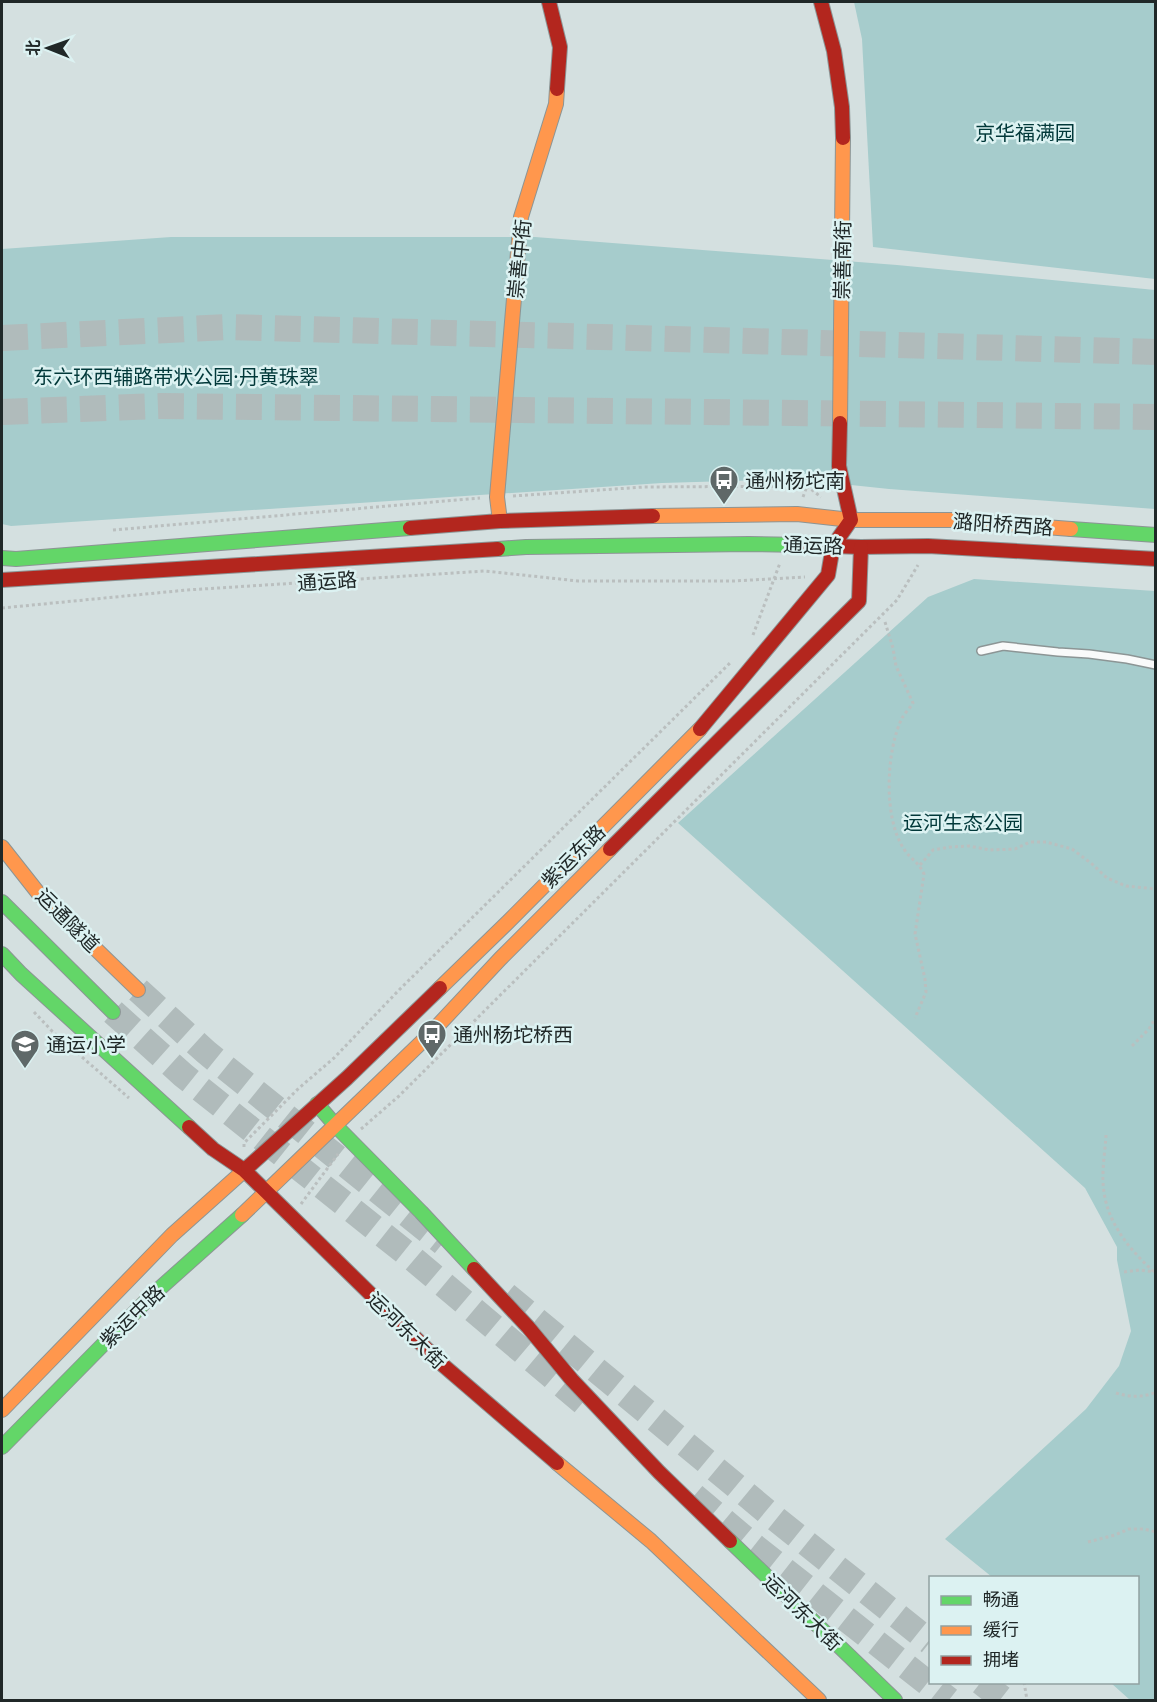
<svg xmlns="http://www.w3.org/2000/svg" width="1157" height="1702" font-family="'Noto Sans','Noto Sans SC',sans-serif">
<rect width="100%" height="100%" fill="#d4e0e0"/>
<g fill="#a6cccc">
<polygon points="854,2 1155,2 1155,279 873,247 862,39"/>
<polygon points="171,237 535,237 897,265 1155,290 1155,509 889,489 794,479 662,483 11,526 2,524 2,249"/>
<polygon points="974,579 1155,591 1155,1700 1130,1700 1111,1683 1138,1682 1138,1578 992,1577 945,1539 1086,1409 1119,1366 1131,1331 1117,1260 1117,1247 1085,1188 678,823 928,597"/>
</g>
<g fill="none" stroke-linecap="round" stroke-linejoin="round">
<g stroke="#b0bbbb" stroke-width="26" stroke-dasharray="26 13" stroke-linecap="butt">
<polyline points="2,338 229,327 1156,352"/>
<polyline points="2,412 161,406 1156,417"/>
<polyline points="138,990 206,1052 443,1243"/>
<polyline points="113,1012 183,1075 411,1257 591,1409"/>
<polyline points="506,1295 771,1515 930,1642"/>
<polyline points="694,1496 750,1543 949,1700"/>
<polyline points="981,1682 1004,1700"/>
</g>
<g stroke="#8c9595" stroke-width="10">
<polyline id="lane" points="981,651 1003,646 1058,652 1089,654 1127,659 1156,665"/>
</g>
<g stroke="#8c9595" stroke-width="16">
<g id="fast">
<polyline points="1071,529 1156,535"/>
<polyline points="498,549 526,547 749,544 804,545"/>
<polyline points="2,558 16,559 410,528"/>
<polyline points="2,902 113,1012"/>
<polyline points="2,954 21,974 189,1127"/>
<polyline points="317,1104 336,1126 421,1212 474,1269"/>
<polyline points="2,1447 149,1298 242,1215"/>
<polyline points="730,1541 895,1700"/>
</g>
</g>
<g stroke="#8c9595" stroke-width="16">
<g id="slow">
<polyline points="840,423 843,138"/>
<polyline points="653,516 797,514 851,520 956,520 1071,529"/>
<polyline points="500,521 497,497 521,217 556,104 557,89"/>
<polyline points="2,847 39,894 138,990"/>
<polyline points="440,988 508,922 700,729"/>
<polyline points="242,1215 430,1034 500,959 610,849"/>
<polyline points="2,1410 172,1235 248,1167"/>
<polyline points="557,1463 651,1541 819,1700"/>
</g>
</g>
<g stroke="#8c9595" stroke-width="16">
<g id="jam">
<polyline points="549,2 560,47 557,89"/>
<polyline points="821,2 834,51 842,107 843,138"/>
<polyline points="410,528 500,521 653,516"/>
<polyline points="804,545 861,547 928,546 1156,559"/>
<polyline points="2,580 498,549"/>
<polyline points="700,729 828,575 833,546 851,520 839,466 840,423"/>
<polyline points="610,849 859,601 861,547"/>
<polyline points="189,1127 213,1149 244,1170 444,1366 557,1463"/>
<polyline points="248,1167 347,1078 440,988"/>
<polyline points="474,1269 528,1327 572,1380 659,1472 730,1541"/>
</g>
</g>
<g stroke="#babfbf" stroke-width="3" stroke-dasharray="3 3" stroke-linecap="butt">
<polyline points="513,496 644,487 807,486 821,497"/>
<polyline points="803,497 807,486"/>
<polyline points="113,530 480,498"/>
<polyline points="2,608 187,590 485,571 578,581 734,581 805,577"/>
<path d="M 885,622 L 893,648 L 896,666 L 913,703 C 910,708 905,713 902,718 C 886,751 883,818 904,849 C 910,859 918,861 924,874 L 915,934 L 925,979 L 926,992 L 915,1018"/>
<polyline points="753,635 780,563"/>
<polyline points="920,865 933,850 951,847 969,846 990,850 1015,849 1030,842 1046,842 1072,849 1092,864 1107,878 1126,886 1156,889"/>
<polyline points="34,1012 52,1031 129,1098"/>
<polyline points="1132,1046 1149,1029 1156,1017"/>
<polyline points="361,1129 399,1096 897,600 918,565"/>
<path d="M 1106,1135 C 1105,1153 1101,1174 1104,1192 C 1108,1224 1131,1251 1153,1271 L 1156,1265"/>
<polyline points="244,1147 244,1143 299,1088 334,1058 399,990 730,663"/>
<polyline points="301,1204 338,1154"/>
<polyline points="1124,1272 1139,1270 1156,1272"/>
<path d="M 1116,1393 C 1129,1397 1143,1398 1156,1392"/>
<polyline points="1088,1542 1115,1535 1129,1529 1144,1529 1156,1532"/>
<polyline points="1024,1682 1027,1700"/>
</g>
<use href="#lane" stroke="#f9fafa" stroke-width="7"/>
<use href="#fast" stroke="#63d668" stroke-width="14"/>
<use href="#slow" stroke="#ff974d" stroke-width="14"/>
<use href="#jam" stroke="#b3261e" stroke-width="14"/>
</g>
<defs>
<g id="bus-pin" transform="scale(1.5)"><path d="M0 17L-7.5 6A9.5 9.5 0 1 1 7.5 6Z" fill="#5f6868" stroke="#dcf2f2"/><path d="M-5-6H5V4H4V6H2V4H-2V6H-4V4H-5ZM-3.5-4V0h7V-4ZM-3.5 1.2v1.5H-2V1.2ZM2 1.2v1.5H3.5V1.2Z" fill="#fff"/></g>
<g id="school-pin" transform="scale(1.5)"><path d="M0 17L-7.5 6A9.5 9.5 0 1 1 7.5 6Z" fill="#5f6868" stroke="#dcf2f2"/><path d="M0-5L7-2L0 1L-7-2ZM-4 1L0 2.5L4 1V4Q0 6-4 4Z" fill="#fff"/></g>
</defs>
<g fill-rule="evenodd">
<use href="#bus-pin" x="724" y="480"/>
<use href="#bus-pin" x="432" y="1034"/>
<use href="#school-pin" x="25" y="1044"/>
</g>
<g text-anchor="middle" dominant-baseline="central" stroke-width="5" stroke-linejoin="round" paint-order="stroke">
<g font-size="20" fill="#013839" stroke="#dcf2f2">
<text x="1025" y="132">京华福满园</text>
<text x="176" y="376">东六环西辅路带状公园·丹黄珠翠</text>
<text x="963" y="822">运河生态公园</text>
</g>
<g font-size="20" fill="#202828" stroke="#dcf2f2">
<text transform="translate(519 259) rotate(-84)">崇善中街</text>
<text transform="translate(842 260) rotate(-89)">崇善南街</text>
<text transform="translate(1003 524) rotate(4)">潞阳桥西路</text>
<text transform="translate(813 545) rotate(2)">通运路</text>
<text transform="translate(327 581) rotate(-4)">通运路</text>
<text transform="translate(573 856) rotate(-45)">紫运东路</text>
<text transform="translate(68 920) rotate(45)">运通隧道</text>
<text transform="translate(132 1316) rotate(-44)">紫运中路</text>
<text transform="translate(407 1330) rotate(44)">运河东大街</text>
<text transform="translate(803 1612) rotate(44)">运河东大街</text>
</g>
<g font-size="20" fill="#202828" stroke="#dcf2f2" text-anchor="start">
<text x="745" y="480">通州杨坨南</text>
<text x="453" y="1034">通州杨坨桥西</text>
<text x="46" y="1044">通运小学</text>
</g>
</g>
<rect width="1157" height="1702" fill="none" stroke="#202828" stroke-width="6"/>
<rect x="929" y="1576" width="210" height="108" fill="#dcf2f2" stroke="#91a1a1" stroke-width="1.5"/>
<rect x="941" y="1596" width="30" height="9" fill="#63d668" stroke="#91a1a1" stroke-width="1.5"/>
<text x="983" y="1606" font-size="18" fill="#202828">畅通</text>
<rect x="941" y="1626" width="30" height="9" fill="#ff974d" stroke="#91a1a1" stroke-width="1.5"/>
<text x="983" y="1636" font-size="18" fill="#202828">缓行</text>
<rect x="941" y="1656" width="30" height="9" fill="#b3261e" stroke="#91a1a1" stroke-width="1.5"/>
<text x="983" y="1666" font-size="18" fill="#202828">拥堵</text>
<g transform="translate(48 48) rotate(271)" stroke="#dcf2f2" stroke-width="4.5" paint-order="stroke">
<path d="M0-4.5L10 22L0 15L-10 22Z" fill="#202828"/>
<text y="-9" font-size="16" font-weight="bold" text-anchor="middle" fill="#202828">北</text>
</g>
</svg>
